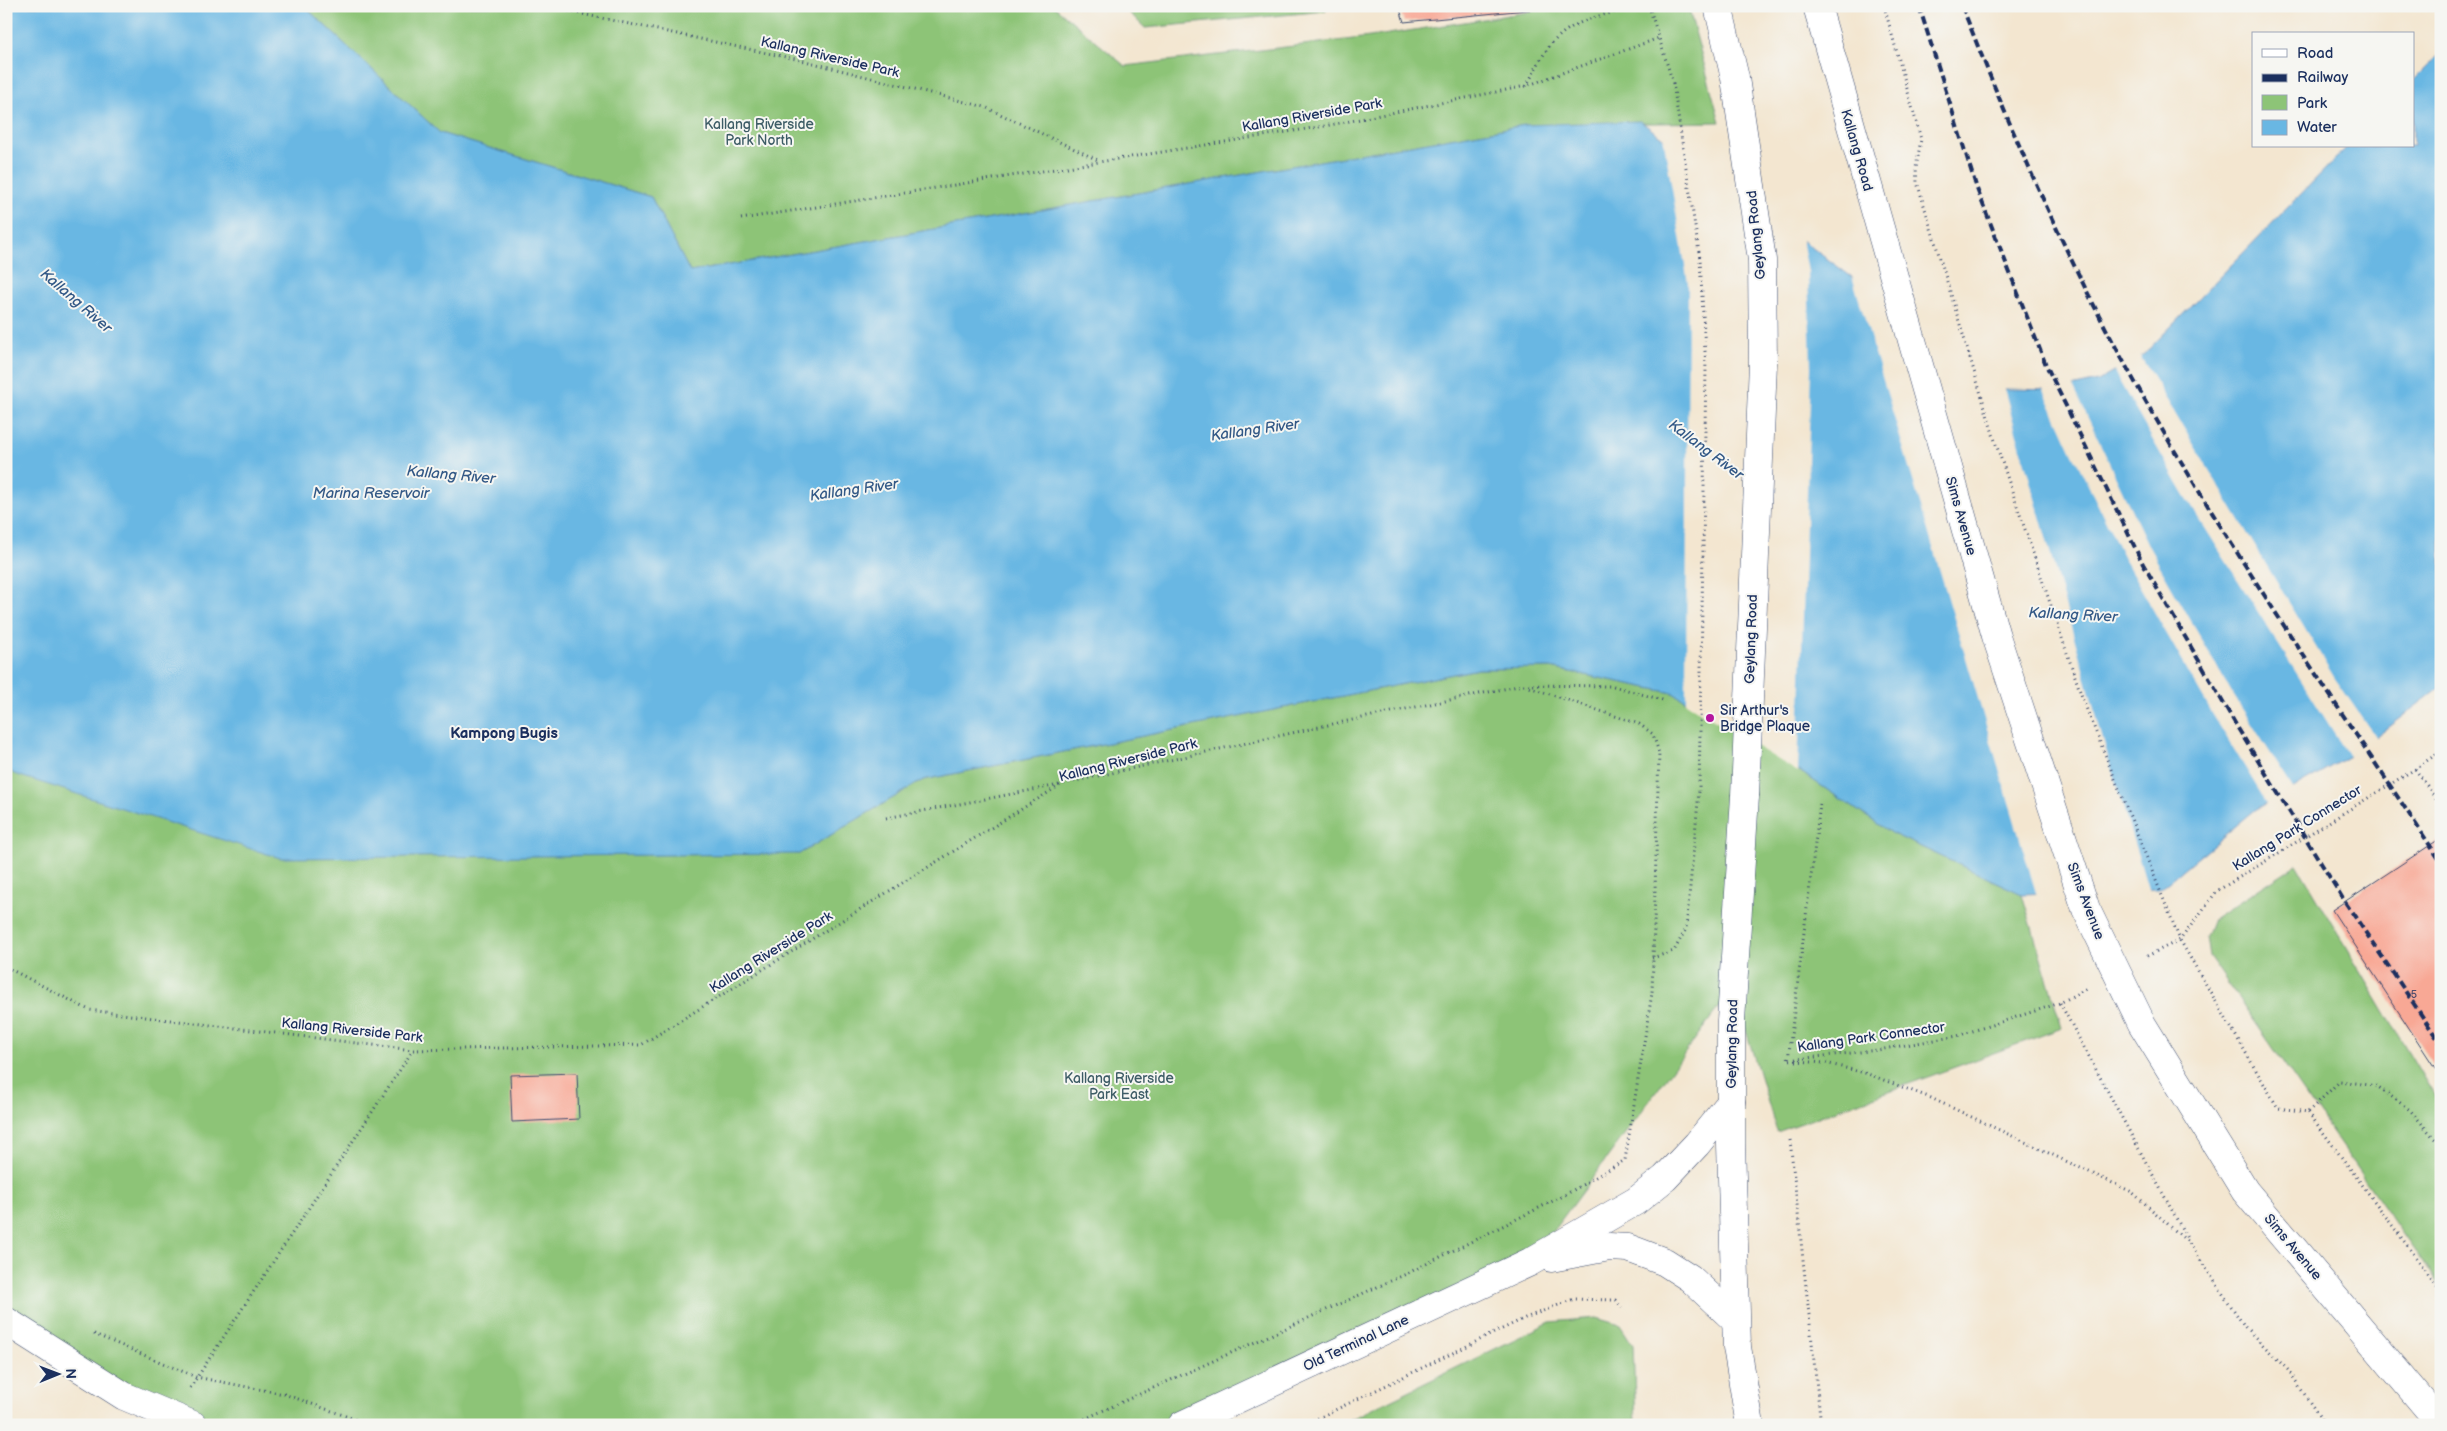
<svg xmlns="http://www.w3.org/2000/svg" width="2447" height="1431" font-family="'Balsamiq Sans',sans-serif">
<rect width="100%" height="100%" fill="#f6f6f2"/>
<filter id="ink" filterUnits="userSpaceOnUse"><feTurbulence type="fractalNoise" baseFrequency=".02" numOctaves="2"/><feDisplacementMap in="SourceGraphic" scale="10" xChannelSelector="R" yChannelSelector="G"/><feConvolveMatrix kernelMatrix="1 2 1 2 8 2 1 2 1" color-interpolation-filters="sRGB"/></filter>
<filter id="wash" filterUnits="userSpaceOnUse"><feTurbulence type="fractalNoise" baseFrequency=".0096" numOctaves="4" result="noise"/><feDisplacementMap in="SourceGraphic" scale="20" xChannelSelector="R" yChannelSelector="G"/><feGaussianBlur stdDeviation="1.12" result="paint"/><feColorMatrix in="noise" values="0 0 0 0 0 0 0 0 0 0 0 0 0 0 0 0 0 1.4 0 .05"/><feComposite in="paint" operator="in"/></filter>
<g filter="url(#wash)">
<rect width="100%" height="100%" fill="#f3e6d0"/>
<g fill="#8dc477" stroke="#547a6a">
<polygon points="304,6 1054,6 1125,66 1370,37 1565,6 1688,6 1720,122 1525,125 690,272 651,197 440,133"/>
<polygon points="1122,6 1325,6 1326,11 1145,28"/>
<polygon points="1551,668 1673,693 1798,770 1891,833 2022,894 2062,1028 1777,1132 1733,988 1530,1262 1195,1425 193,1425 6,1321 6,767 14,774 799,854 923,780 1478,669"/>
<polygon points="2297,864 2441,1107 2441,1289 2209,956 2206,937 2213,919"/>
<polygon points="1596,1318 1620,1325 1633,1345 1636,1425 1339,1425 1550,1322"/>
</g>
<polygon fill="#69b7e3" stroke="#4273a0" points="6,6 304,6 440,133 651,197 690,272 1525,125 1640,121 2004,389 2058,390 2098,381 2144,354 2348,146 2413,146 2413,80 2441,52 2441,687 2351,755 2255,810 2160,889 2022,894 1891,833 1798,770 1673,693 1551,668 1478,669 923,780 799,854 280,858 14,774 6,767"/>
<g fill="#f3e6d0">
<polygon points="1663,136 1802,239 1808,272 1811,368 1798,772 1686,703 1688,283"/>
<polygon points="1852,276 2003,385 2107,754 2149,892 2037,896"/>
<polygon points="2139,354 2334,677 2376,738 2350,758 2183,493 2118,379 2113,369"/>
<polygon points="2072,384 2149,547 2232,693 2294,790 2268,805 2210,710 2126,562 2072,452 2043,388 2057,388"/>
</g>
<g id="blocks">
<g fill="#f8a895">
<polygon points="1399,6 1547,6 1547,8 1404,22"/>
<polygon points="2441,838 2441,1077 2332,910"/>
<polygon points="577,1073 579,1119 512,1122 510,1075"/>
</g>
</g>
</g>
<g filter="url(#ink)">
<use href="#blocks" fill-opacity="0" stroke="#3b4a6f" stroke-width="1"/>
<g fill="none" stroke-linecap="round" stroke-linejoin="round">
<g stroke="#3b4a6f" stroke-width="29">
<g id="tertiary">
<polyline points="1551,1258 1609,1247 1628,1248 1665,1262 1690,1278 1735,1320"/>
<polyline points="6,1321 124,1396 193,1425"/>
<polyline points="1182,1425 1530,1262 1636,1201 1665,1178 1697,1144 1731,1102"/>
</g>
</g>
<g stroke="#3b4a6f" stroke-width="29">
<g id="primary">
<polyline points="1718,6 1735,78"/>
<polyline points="1817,6 1996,636 2086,909 2142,1024 2245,1191 2441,1424"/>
<polyline points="1745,796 1731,1021 1731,1144 1737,1347 1750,1425"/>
</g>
</g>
<g stroke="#3b4a6f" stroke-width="3" stroke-dasharray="1 4" stroke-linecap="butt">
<polyline points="544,6 805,61 985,107 1100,161"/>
<polyline points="1649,6 1673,83"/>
<polyline points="1884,6 1921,139 1916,168 1917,182 1996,444 2083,700 2180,940 2278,1108 2308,1112 2441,1291"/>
<path d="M 1526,86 C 1535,72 1543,51 1555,40 C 1580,15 1616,12 1649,7"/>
<polyline points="741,219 1325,126 1526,86 1659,38"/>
<polyline points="2415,769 2441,805"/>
<polyline points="1820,804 1788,1060 1878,1050 1957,1036 2060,1003 2087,988"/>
<polyline points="886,818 1059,785"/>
<polyline points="2147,956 2180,940 2217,891 2415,769 2441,751"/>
<polyline points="1652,958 1674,951 1686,929 1699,791"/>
<polyline points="6,967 89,1010 413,1050 641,1045 1062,784 1328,725 1523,685 1613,686 1666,701"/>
<polyline points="2060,1003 2188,1240"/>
<polyline points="1796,1061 1826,1063 1868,1074 1931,1098 2132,1192 2189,1243 2245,1327 2289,1371 2325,1425"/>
<polyline points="2308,1112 2340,1081 2377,1086 2410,1110 2441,1146"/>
<polyline points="1790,1140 1821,1425"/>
<polyline points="94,1334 196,1377 284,1394 371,1425"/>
<polyline points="190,1388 413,1050"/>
<polyline points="1071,1425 1406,1274 1563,1196 1625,1160 1652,993 1659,753 1653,734 1639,724 1526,686"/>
<polyline points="1304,1425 1525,1318 1574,1299 1616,1300 1622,1308"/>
</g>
<use href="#tertiary" stroke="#fff" stroke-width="28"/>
<use href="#primary" stroke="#fff" stroke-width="28"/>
<g stroke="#1b2f5e" stroke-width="4" stroke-dasharray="8 4" stroke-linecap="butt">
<polyline points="1919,6 1977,189 2046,365 2143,564 2239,730 2345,902 2441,1044"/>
<path d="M 1962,6 C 2009,126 2060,244 2121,357 C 2217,532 2331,696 2441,862"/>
</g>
<g stroke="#3b4a6f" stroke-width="29" stroke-linecap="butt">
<polyline id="primary-bridge" points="1735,78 1762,260 1763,363 1745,796"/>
</g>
<polyline stroke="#3b4a6f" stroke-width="3" stroke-dasharray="1 4" stroke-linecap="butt" points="1673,83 1700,259 1706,369 1699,791"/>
<use href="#primary-bridge" stroke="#fff" stroke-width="28"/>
</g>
</g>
<circle fill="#b5179e" stroke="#f6f6f2" stroke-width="2" cx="1710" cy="718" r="5"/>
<g text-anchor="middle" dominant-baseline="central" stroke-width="4" stroke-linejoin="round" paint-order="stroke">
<g font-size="11" fill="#524d6c">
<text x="2414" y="994">5</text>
</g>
<g font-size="14" fill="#1b2f5e" stroke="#f6f6f2">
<text transform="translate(830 57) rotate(13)">Kallang Riverside Park</text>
<text transform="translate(1312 115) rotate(-10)">Kallang Riverside Park</text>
<text transform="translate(1857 150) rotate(74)">Kallang Road</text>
<text transform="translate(1756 235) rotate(-96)">Geylang Road</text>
<text transform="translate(1961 516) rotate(74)">Sims Avenue</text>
<text transform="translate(1751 639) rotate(-88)">Geylang Road</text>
<text transform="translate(1128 760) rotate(-14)">Kallang Riverside Park</text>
<text transform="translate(2297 828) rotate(-32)">Kallang Park Connector</text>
<text transform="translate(2086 901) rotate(69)">Sims Avenue</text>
<text transform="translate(771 952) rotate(-32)">Kallang Riverside Park</text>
<text transform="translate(352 1030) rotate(6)">Kallang Riverside Park</text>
<text transform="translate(1871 1037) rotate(-8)">Kallang Park Connector</text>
<text transform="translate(1732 1044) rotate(-89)">Geylang Road</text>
<text transform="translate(2293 1247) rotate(50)">Sims Avenue</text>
<text transform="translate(1356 1343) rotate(-25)">Old Terminal Lane</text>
</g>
<g font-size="14" fill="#3d5c66" stroke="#f6f6f2">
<text x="759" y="124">Kallang Riverside<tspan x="759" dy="16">Park North</tspan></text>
<text x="1119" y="1078">Kallang Riverside<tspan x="1119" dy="16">Park East</tspan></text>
</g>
<g font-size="14" fill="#1b2f5e" stroke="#f6f6f2" text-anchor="start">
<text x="1720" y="710">Sir Arthur's<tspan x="1720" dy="16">Bridge Plaque</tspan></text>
</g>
<g font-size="15" font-style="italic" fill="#325886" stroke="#f6f6f2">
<text transform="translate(76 301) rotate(41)">Kallang River</text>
<text transform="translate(1255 430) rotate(-8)">Kallang River</text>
<text transform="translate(1706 450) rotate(37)">Kallang River</text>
<text transform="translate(451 475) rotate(5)">Kallang River</text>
<text transform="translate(854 490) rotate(-8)">Kallang River</text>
<text x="371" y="493">Marina Reservoir</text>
<text transform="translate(2073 615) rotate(3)">Kallang River</text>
</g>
<g font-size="15" font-weight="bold" fill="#1b2f5e" stroke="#f6f6f2">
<text x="504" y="733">Kampong Bugis</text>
</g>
</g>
<rect width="2447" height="1431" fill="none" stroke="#f6f6f2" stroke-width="25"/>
<rect x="2252" y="32" width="162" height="115" fill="#f6f6f2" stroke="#9ea6b7"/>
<rect x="2262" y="49" width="25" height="8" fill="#ffffff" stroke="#9ea6b7"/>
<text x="2297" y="58" font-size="15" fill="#1b2f5e">Road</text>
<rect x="2262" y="74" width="25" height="8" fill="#1b2f5e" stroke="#9ea6b7"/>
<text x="2297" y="82" font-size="15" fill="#1b2f5e">Railway</text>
<rect x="2262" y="95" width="25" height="15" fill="#8dc477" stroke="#9ea6b7"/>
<text x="2297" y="108" font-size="15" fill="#1b2f5e">Park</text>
<rect x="2262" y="120" width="25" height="15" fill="#69b7e3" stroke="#9ea6b7"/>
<text x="2297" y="132" font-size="15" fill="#1b2f5e">Water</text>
<g transform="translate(58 1374) rotate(89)" stroke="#f6f6f2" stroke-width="4" paint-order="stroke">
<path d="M0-4L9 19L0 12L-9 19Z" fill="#1b2f5e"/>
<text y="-8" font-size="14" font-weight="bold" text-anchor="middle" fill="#1b2f5e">N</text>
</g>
</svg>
